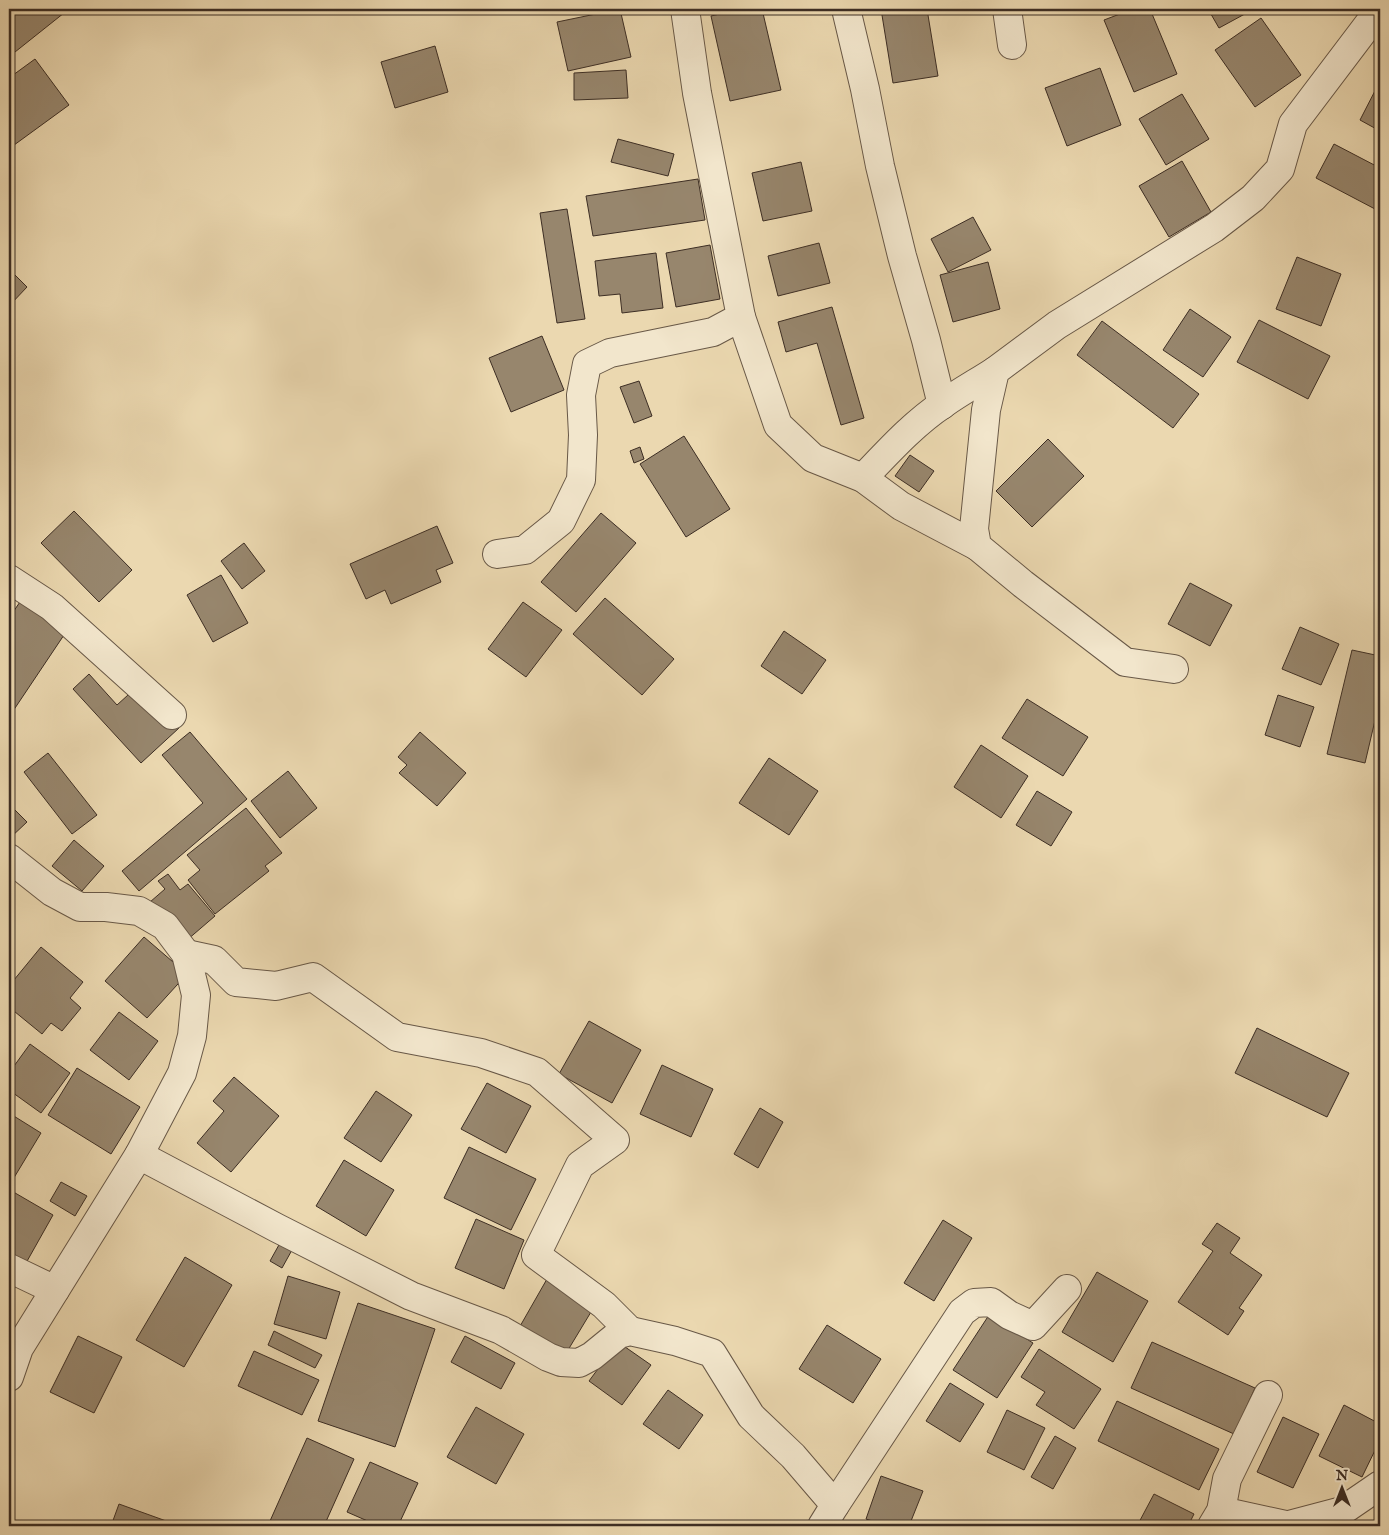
<svg xmlns="http://www.w3.org/2000/svg" width="1389" height="1535" font-family="'IM FELL English',serif">
<rect width="100%" height="100%" fill="#ebd8b0"/>
<filter id="stains"><feTurbulence type="fractalNoise" baseFrequency=".004" numOctaves="4"/><feColorMatrix values="0 0 0 0 .2 0 0 0 0 .09 0 0 0 0 .02 0 0 0 .5 -.17"/></filter>
<radialGradient id="worn" r=".72"><stop offset=".6" stop-color="#630" stop-opacity="0"/><stop offset="1" stop-color="#630" stop-opacity=".3"/></radialGradient>
<g fill="#97866d" stroke="#3d2e24">
<polygon points="9,9 69,9 10,56 9,55"/>
<polygon points="620,9 631,57 568,71 557,22"/>
<polygon points="742,9 762,9 781,90 730,101 711,16"/>
<polygon points="881,9 927,9 938,76 893,83"/>
<polygon points="1133,9 1150,9 1177,74 1134,92 1104,20"/>
<polygon points="1208,9 1254,9 1219,28"/>
<polygon points="1261,18 1301,75 1255,107 1215,50"/>
<polygon points="435,46 448,92 395,108 381,62"/>
<polygon points="35,59 69,105 10,148 9,78"/>
<polygon points="1100,68 1121,125 1067,146 1045,88"/>
<polygon points="626,70 628,98 574,100 574,73"/>
<polygon points="1379,83 1380,84 1380,131 1360,120"/>
<polygon points="1182,94 1209,139 1166,165 1139,119"/>
<polygon points="618,139 674,154 668,176 611,162"/>
<polygon points="1334,144 1380,168 1380,199 1375,209 1316,178"/>
<polygon points="1182,161 1211,212 1169,237 1139,186"/>
<polygon points="801,162 812,211 763,221 752,173"/>
<polygon points="698,179 705,220 593,236 586,196"/>
<polygon points="567,209 585,319 557,323 540,213"/>
<polygon points="973,217 991,250 948,272 931,239"/>
<polygon points="819,243 830,283 778,296 768,256"/>
<polygon points="710,245 720,299 676,307 666,253"/>
<polygon points="656,253 663,308 622,313 620,294 599,296 595,261"/>
<polygon points="1297,257 1341,274 1321,326 1276,309"/>
<polygon points="988,262 1000,309 953,322 940,275"/>
<polygon points="9,269 27,287 9,306"/>
<polygon points="832,307 864,418 841,425 817,343 786,352 778,322"/>
<polygon points="1190,309 1231,337 1203,377 1163,350"/>
<polygon points="1259,320 1330,356 1308,399 1237,362"/>
<polygon points="1102,321 1199,394 1173,428 1077,355"/>
<polygon points="542,336 564,390 511,412 489,358"/>
<polygon points="639,381 652,416 634,423 620,387"/>
<polygon points="684,436 730,509 686,537 640,464"/>
<polygon points="1048,439 1084,476 1032,527 996,491"/>
<polygon points="640,447 644,459 634,463 630,451"/>
<polygon points="910,455 934,471 919,492 895,476"/>
<polygon points="74,511 132,570 99,602 41,543"/>
<polygon points="601,513 636,543 576,612 541,582"/>
<polygon points="437,526 453,563 436,570 441,582 391,604 385,590 366,599 350,564"/>
<polygon points="244,543 265,571 242,589 221,561"/>
<polygon points="221,575 248,623 213,642 187,595"/>
<polygon points="1190,583 1232,605 1210,646 1168,624"/>
<polygon points="605,598 674,659 642,695 573,634"/>
<polygon points="22,599 68,629 9,717 9,618"/>
<polygon points="523,602 562,630 526,677 488,649"/>
<polygon points="1300,627 1339,644 1321,685 1282,669"/>
<polygon points="784,631 826,660 802,694 761,666"/>
<polygon points="1352,650 1380,656 1380,699 1365,763 1327,754"/>
<polygon points="89,674 117,705 139,685 179,728 141,763 73,689"/>
<polygon points="1278,695 1314,707 1300,747 1265,735"/>
<polygon points="1027,699 1088,737 1063,776 1002,738"/>
<polygon points="190,732 247,799 139,891 122,871 203,803 162,755"/>
<polygon points="420,732 466,773 437,806 399,773 407,765 398,757"/>
<polygon points="981,745 1028,776 1001,818 954,787"/>
<polygon points="48,753 97,815 72,834 24,772"/>
<polygon points="769,758 818,791 789,835 739,803"/>
<polygon points="288,771 317,808 280,838 251,801"/>
<polygon points="1037,791 1072,812 1051,846 1016,825"/>
<polygon points="9,804 27,822 10,838 9,837"/>
<polygon points="246,808 282,853 265,866 269,871 215,914 188,880 200,870 187,855"/>
<polygon points="74,840 104,866 82,891 52,866"/>
<polygon points="168,874 180,890 188,884 215,916 187,940 150,902 165,889 158,881"/>
<polygon points="144,937 187,974 147,1018 105,981"/>
<polygon points="41,947 83,982 70,998 81,1008 62,1031 51,1023 42,1034 9,1007 9,986"/>
<polygon points="119,1012 158,1041 129,1080 90,1050"/>
<polygon points="589,1021 641,1050 612,1103 559,1074"/>
<polygon points="1257,1028 1349,1073 1327,1117 1235,1073"/>
<polygon points="30,1044 70,1073 41,1113 9,1090 9,1073"/>
<polygon points="662,1065 713,1089 691,1137 640,1114"/>
<polygon points="77,1068 140,1107 111,1154 48,1115"/>
<polygon points="234,1077 279,1116 231,1172 197,1143 224,1111 213,1101"/>
<polygon points="487,1083 531,1106 506,1153 461,1129"/>
<polygon points="376,1091 412,1115 381,1162 344,1138"/>
<polygon points="760,1108 783,1122 758,1168 734,1154"/>
<polygon points="9,1113 41,1133 12,1181 9,1179"/>
<polygon points="469,1147 536,1179 511,1230 444,1198"/>
<polygon points="344,1160 394,1190 366,1236 316,1206"/>
<polygon points="61,1182 87,1196 75,1216 50,1201"/>
<polygon points="10,1190 53,1215 26,1263 9,1253"/>
<polygon points="476,1219 524,1240 504,1289 455,1268"/>
<polygon points="943,1220 972,1238 934,1301 904,1283"/>
<polygon points="1217,1223 1240,1238 1230,1253 1262,1275 1239,1308 1244,1311 1228,1335 1178,1302 1213,1251 1202,1244"/>
<polygon points="280,1243 292,1250 282,1268 270,1261"/>
<polygon points="185,1257 232,1285 184,1367 136,1340"/>
<polygon points="1097,1272 1148,1301 1113,1362 1062,1332"/>
<polygon points="288,1276 340,1292 326,1339 274,1324"/>
<polygon points="547,1279 594,1307 565,1355 519,1328"/>
<polygon points="358,1303 435,1329 395,1447 318,1421"/>
<polygon points="989,1315 1033,1343 997,1398 953,1370"/>
<polygon points="827,1325 881,1359 853,1403 799,1369"/>
<polygon points="274,1331 322,1355 315,1368 268,1345"/>
<polygon points="78,1336 122,1357 94,1413 50,1392"/>
<polygon points="465,1336 515,1363 501,1389 451,1362"/>
<polygon points="618,1342 651,1365 622,1405 589,1381"/>
<polygon points="1152,1342 1255,1388 1234,1434 1131,1388"/>
<polygon points="1039,1349 1101,1389 1074,1429 1036,1405 1045,1392 1021,1377"/>
<polygon points="254,1351 319,1380 302,1415 238,1386"/>
<polygon points="950,1383 984,1404 960,1442 926,1421"/>
<polygon points="668,1390 703,1415 679,1449 643,1424"/>
<polygon points="1117,1401 1219,1449 1199,1490 1098,1441"/>
<polygon points="1344,1405 1380,1424 1380,1440 1362,1477 1319,1456"/>
<polygon points="476,1407 524,1434 496,1484 447,1457"/>
<polygon points="1007,1410 1045,1428 1024,1470 987,1452"/>
<polygon points="1283,1417 1319,1434 1293,1488 1257,1472"/>
<polygon points="1055,1436 1076,1448 1053,1489 1031,1477"/>
<polygon points="307,1438 354,1459 324,1526 282,1526 270,1521"/>
<polygon points="370,1462 418,1483 398,1526 379,1526 347,1512"/>
<polygon points="881,1476 923,1491 909,1526 888,1526 866,1519"/>
<polygon points="1154,1494 1194,1514 1188,1526 1137,1526"/>
<polygon points="119,1504 169,1522 167,1526 111,1526"/>
<polygon points="424,1521 438,1526 422,1526"/>
</g>
<g fill="none" stroke-linecap="round" stroke-linejoin="round">
<g stroke="#685847" stroke-width="30">
<g id="minor">
<polyline points="846,9 865,89 880,166 902,256 926,340 942,405"/>
<polyline points="1007,9 1012,45"/>
<polyline points="741,317 778,425 813,458 863,478 901,506 977,546"/>
<path d="M 863,478 C 888,452 913,424 943,404 C 960,392 978,382 995,371"/>
<polyline points="497,554 525,550 561,521 581,480 583,435 581,395 587,364 610,353 713,332 741,317 697,93 685,9"/>
<polyline points="9,579 52,607 172,715"/>
<polyline points="1174,669 1125,662 1023,584 977,546 974,529 986,410 995,371 1057,325 1214,228 1253,198 1280,169 1293,124 1380,9"/>
<polyline points="9,858 52,892 80,907 106,907 139,911 165,926 186,954 196,995 192,1036 182,1073 139,1155 19,1348 9,1377"/>
<polyline points="186,954 214,960 236,982 276,986 313,977 397,1037 481,1053 537,1072 615,1140 580,1165 536,1255 604,1305 630,1331"/>
<polyline points="139,1155 277,1228 411,1296 501,1330 548,1357 561,1362 579,1363 592,1356 619,1334 630,1331 675,1341 712,1353 751,1416 793,1456 835,1505 822,1526"/>
<polyline points="9,1268 55,1290"/>
<polyline points="835,1505 962,1312 974,1303 991,1302 1009,1315 1033,1326 1067,1289"/>
<polyline points="1221,1511 1290,1526"/>
<polyline points="1289,1525 1342,1511 1380,1485"/>
<polyline points="1212,1526 1221,1511 1227,1479 1268,1395"/>
</g>
</g>
<use href="#minor" stroke="#f2e6cc" stroke-width="28"/>
</g>
<rect width="1389" height="1535" fill="none" stroke="#ebd8b0" stroke-width="30"/>
<rect x="10" y="10" width="1369" height="1515" fill="none" stroke="#3d2e24" stroke-width="2.5"/>
<rect x="15" y="15" width="1359" height="1505" fill="none" stroke="#3d2e24"/>
<g transform="translate(1342 1488)" stroke="#f2e6cc" stroke-width="4" paint-order="stroke">
<path d="M0-4L9 19L0 12L-9 19Z" fill="#3d2e24"/>
<text y="-8" font-size="14" font-weight="bold" text-anchor="middle" fill="#3d2e24">N</text>
</g>
<rect width="100%" height="100%" filter="url(#stains)"/>
<rect width="100%" height="100%" fill="url(#worn)"/>
</svg>
